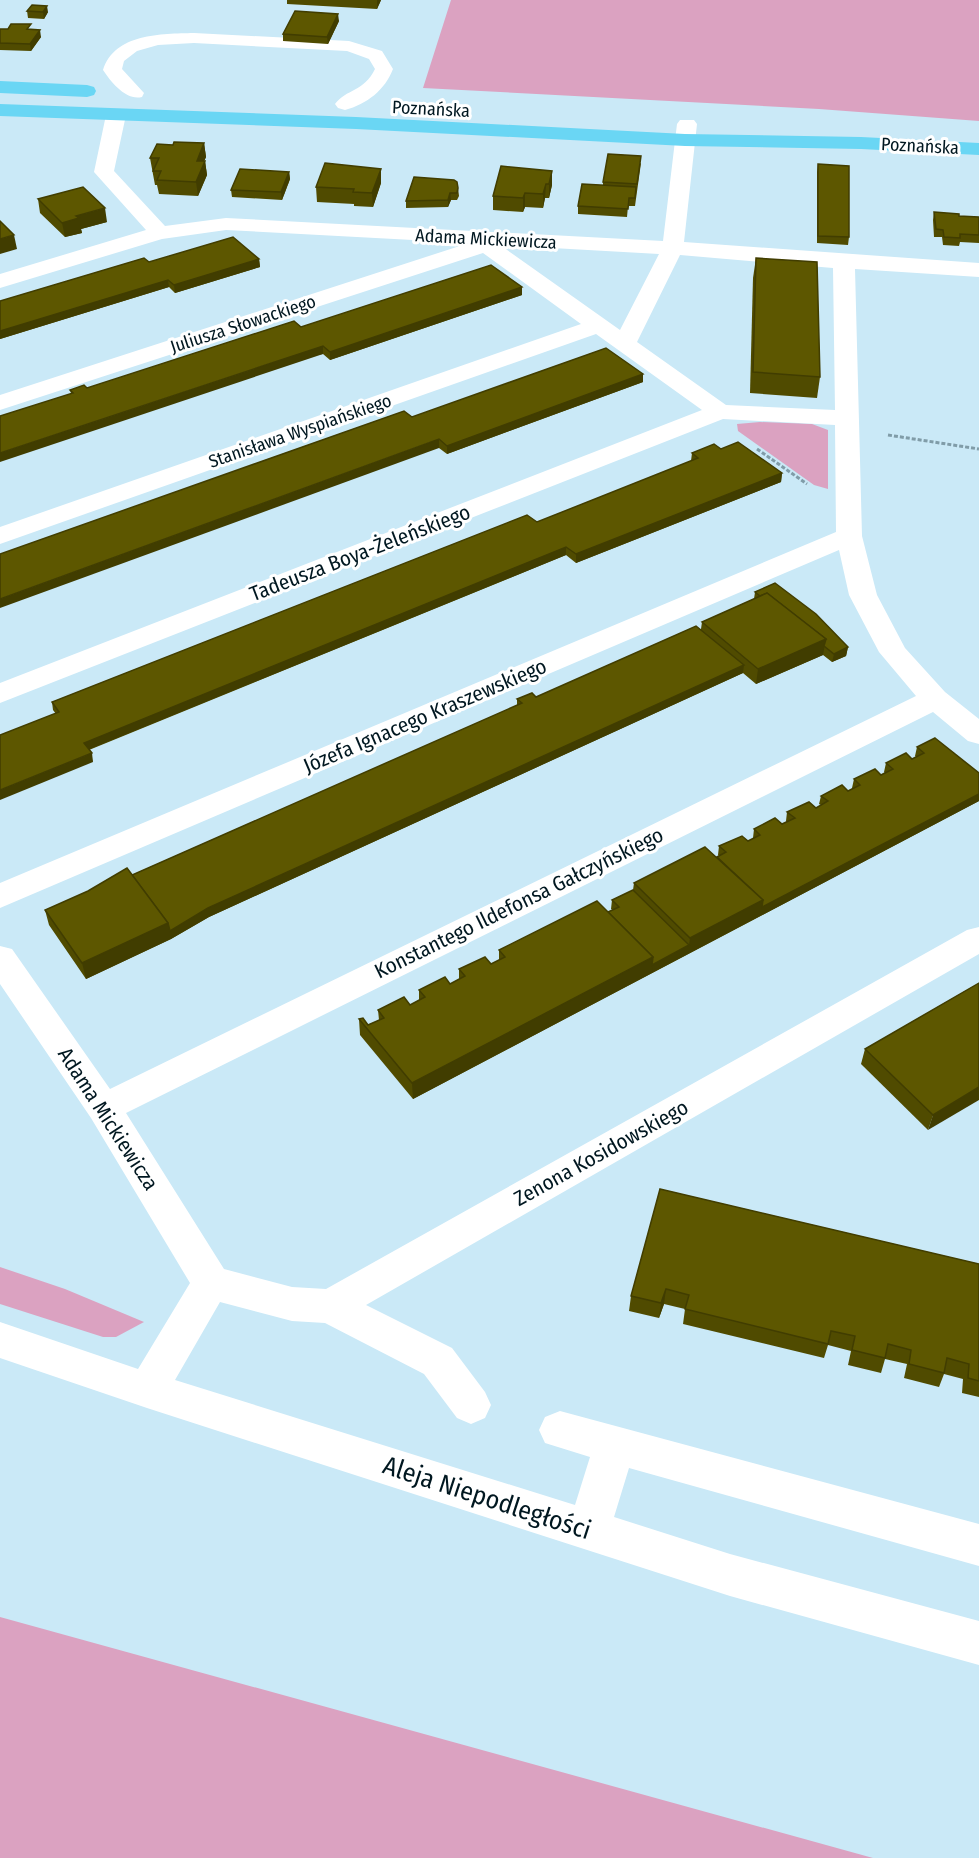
<svg xmlns="http://www.w3.org/2000/svg" width="979" height="1858" font-family="'Fira Sans Condensed',sans-serif">
<rect width="100%" height="100%" fill="#cae9f7"/>
<g fill="#dba2c1">
<polygon points="451,0 979,0 979,121 819,109 423,88"/>
<polygon points="760,422 812,424 828,430 828,489 814,485 738,431 737,424"/>
<polygon points="0,1267 65,1289 144,1322 116,1337 103,1337 0,1304"/>
<polygon points="0,1617 873,1858 0,1858"/>
</g>
<g fill="none" stroke-linecap="round" stroke-linejoin="round">
<g stroke="#809ca8" stroke-width="3" stroke-dasharray="4 2" stroke-linecap="butt">
<polyline points="888,435 979,449"/>
<polyline points="757,449 807,484"/>
</g>
<g fill="#fff" fill-rule="evenodd">
<path d="M 194,33 L 349,41 L 382,51 L 393,69 C 385,90 367,104 345,110 L 338,108 L 335,104 C 346,89 364,92 375,69 L 369,59 L 347,51 L 194,43 L 158,45 L 137,51 L 124,61 L 122,69 L 144,93 L 142,97 C 126,101 111,82 103,70 C 115,33 161,34 194,33 Z"/>
<path d="M 116,109 L 123,111 L 126,115 L 114,171 L 165,226 L 226,218 L 663,241 L 677,124 L 680,120 L 694,120 L 697,124 L 684,242 L 979,263 L 979,277 L 855,269 L 862,536 L 877,595 L 905,648 L 945,692 L 979,719 L 979,744 L 968,741 L 933,712 L 126,1113 L 224,1269 L 292,1287 L 326,1289 L 967,930 L 979,927 L 979,954 L 366,1305 L 452,1348 L 485,1392 L 491,1405 L 485,1418 L 471,1424 L 457,1418 L 424,1374 L 325,1323 L 292,1321 L 220,1302 L 175,1380 L 575,1505 L 590,1457 L 545,1443 L 539,1430 L 545,1417 L 560,1411 L 979,1524 L 979,1566 L 629,1468 L 614,1517 L 730,1554 L 979,1621 L 979,1665 L 730,1596 L 147,1408 L 0,1358 L 0,1322 L 138,1369 L 190,1283 L 91,1118 L 0,984 L 0,946 L 12,949 L 110,1089 L 916,696 L 879,652 L 849,595 L 839,550 L 0,908 L 0,883 L 836,532 L 835,425 L 723,419 L 0,703 L 0,683 L 702,410 L 596,334 L 0,544 L 0,527 L 581,324 L 483,253 L 0,410 L 0,395 L 469,243 L 226,230 L 162,239 L 0,288 L 0,274 L 146,230 L 94,172 L 106,115 L 109,111 ZM 500,245 L 659,254 L 620,330 ZM 680,255 L 833,268 L 835,410 L 726,405 L 637,342 Z"/>
</g>
<g fill="#6ad6f4" fill-rule="evenodd">
<polygon points="0,81 87,85 94,87 96,91 94,95 87,97 0,93"/>
<polygon points="0,104 356,117 685,134 861,137 979,143 979,155 861,149 685,146 356,129 0,116"/>
</g>
</g>
<g fill="#504b00">
<polygon points="287,0 381,0 377,9 287,4"/>
<polygon points="27,11 48,12 44,19 28,18"/>
<polygon points="339,21 328,44 283,41 283,34"/>
<polygon points="0,29 31,29 41,37 31,51 0,50"/>
<polygon points="204,143 206,157 204,161 205,161 207,175 198,196 159,194 157,185 155,185 150,158 173,145"/>
<polygon points="641,163 635,206 628,206 627,217 578,214 578,206 603,185 603,182"/>
<polygon points="818,164 849,237 848,245 817,243 817,172"/>
<polygon points="501,166 552,185 549,198 545,198 543,208 525,207 523,212 493,210 493,196"/>
<polygon points="289,172 290,179 282,200 232,197 231,190"/>
<polygon points="381,183 373,207 354,206 354,204 317,202 316,187"/>
<polygon points="458,188 459,196 457,200 451,200 448,207 406,208 406,201"/>
<polygon points="38,199 107,222 81,229 82,233 65,237 40,213"/>
<polygon points="934,212 959,216 979,217 979,243 960,242 959,246 943,245 942,237 934,237 933,220"/>
<polygon points="756,258 820,377 817,398 750,393 753,278"/>
<polygon points="259,259 260,267 175,293 169,287 0,339 0,301 149,262"/>
<polygon points="522,287 522,295 330,360 323,354 71,393 70,390 87,388 301,327"/>
<polygon points="643,374 643,382 447,454 439,448 412,417"/>
<polygon points="721,449 782,473 781,482 576,563 566,555 89,750 93,762 53,710 52,702 537,522 691,461 692,453"/>
<polygon points="755,592 848,647 846,656 832,662 823,655 756,684 743,673 209,917 171,939 86,979 49,925 45,910 132,875 517,706 517,699 536,697 701,629 702,622 754,599"/>
<polygon points="917,747 979,773 979,801 413,1099 360,1035 359,1019 368,1025 379,1020 378,1010 410,1005 419,1000 419,990 450,984 459,979 459,969 491,964 499,960 499,950 608,912 613,910 611,909 612,900 633,890 634,883 717,857 720,856 718,855 719,846 748,841 754,838 753,838 754,829 782,824 787,822 786,821 787,812 816,808 821,805 819,804 821,796 848,791 853,788 852,788 854,779 881,775 885,772 884,772 886,763 912,759 916,757 915,756"/>
<polygon points="979,983 928,1130 861,1064 865,1049"/>
<polygon points="660,1189 979,1264 979,1397 962,1393 963,1379 944,1374 939,1387 904,1378 907,1364 885,1359 881,1373 848,1365 851,1351 828,1345 824,1358 683,1324 685,1309 664,1304 659,1318 629,1311 631,1296"/>
</g>
<g fill="#413d00">
<polygon points="377,0 381,0 377,9"/>
<polygon points="47,6 48,12 44,19 43,12"/>
<polygon points="338,14 339,21 328,44 327,37"/>
<polygon points="40,30 41,37 31,51 30,44"/>
<polygon points="204,143 206,157 198,175 197,161"/>
<polygon points="205,161 207,175 198,196 196,182"/>
<polygon points="381,169 381,183 373,207 372,193"/>
<polygon points="552,171 552,185 549,198 549,184"/>
<polygon points="289,172 290,179 282,200 281,192"/>
<polygon points="546,184 545,198 543,208 543,194"/>
<polygon points="450,193 451,200 448,207 448,200"/>
<polygon points="525,193 525,207 523,212 523,198"/>
<polygon points="105,208 107,222 81,229 82,233 65,237 62,223 76,216"/>
<polygon points="14,235 17,249 0,254 0,239"/>
<polygon points="259,259 260,267 175,293 174,285"/>
<polygon points="168,280 169,287 0,339 0,331"/>
<polygon points="522,287 522,295 330,360 330,352"/>
<polygon points="323,346 323,354 0,462 0,453"/>
<polygon points="643,374 643,382 447,454 447,446"/>
<polygon points="439,439 439,448 0,608 0,599"/>
<polygon points="782,473 781,482 576,563 576,554"/>
<polygon points="566,547 566,555 85,751 84,743"/>
<polygon points="826,639 823,655 756,684 758,669"/>
<polygon points="848,647 846,656 832,662 834,654"/>
<polygon points="744,665 743,673 209,917 171,939 86,979 82,963 168,923 208,908"/>
<polygon points="92,753 93,762 0,800 0,790"/>
<polygon points="979,794 979,801 652,973 652,965 689,945 690,938 763,900"/>
<polygon points="653,957 652,973 413,1099 412,1083"/>
<polygon points="979,1087 979,1100 928,1130 933,1115"/>
<polygon points="666,1289 664,1304 659,1318 661,1303"/>
</g>
<g fill="#5d5700" stroke="#413d00" stroke-width="1.5">
<polygon points="32,5 47,6 43,12 27,11"/>
<polygon points="295,11 338,14 327,37 283,34"/>
<polygon points="11,24 31,24 27,29 40,30 30,44 0,43 0,29 8,29"/>
<polygon points="174,142 204,143 197,161 205,161 196,182 157,180 161,171 153,171 159,158 150,158 157,144 173,145"/>
<polygon points="608,154 641,156 637,184 603,182"/>
<polygon points="325,163 381,169 372,193 353,192 354,189 316,187"/>
<polygon points="818,164 849,166 849,237 818,236"/>
<polygon points="501,166 552,171 549,184 546,184 543,194 525,193 523,198 493,196"/>
<polygon points="240,169 289,172 281,192 231,190"/>
<polygon points="414,177 454,180 457,182 458,188 457,193 450,193 448,200 406,201"/>
<polygon points="582,184 636,187 635,198 629,198 628,209 578,206"/>
<polygon points="83,187 105,208 76,216 79,218 62,223 38,199"/>
<polygon points="934,212 959,214 959,216 979,217 979,235 960,234 960,238 944,237 943,230 936,229"/>
<polygon points="0,221 14,235 0,239"/>
<polygon points="233,237 259,259 174,285 168,280 0,331 0,301 144,258 149,262"/>
<polygon points="756,258 817,262 820,377 753,372"/>
<polygon points="491,265 522,287 330,352 323,346 0,453 0,416 73,393 70,390 84,385 87,388 294,321 301,327"/>
<polygon points="606,348 643,374 447,446 439,439 0,599 0,554 404,411 412,417"/>
<polygon points="738,442 782,473 576,554 566,547 84,743 92,753 0,790 0,735 59,712 52,702 527,515 537,522 698,458 692,453 714,444 721,449"/>
<polygon points="775,583 816,614 848,647 834,654 824,646 826,639 767,593 760,596 755,592"/>
<polygon points="767,593 826,639 758,669 702,622"/>
<polygon points="696,626 744,665 208,908 170,931 168,923 132,875 522,703 517,699 532,693 536,697"/>
<polygon points="935,738 979,773 979,794 762,907 763,900 717,857 726,852 719,846 742,836 748,841 760,835 754,829 775,818 782,824 795,818 787,812 809,802 816,808 828,801 821,796 842,785 848,791 860,785 854,779 875,769 881,775 893,769 886,763 906,753 912,759 924,753 917,747"/>
<polygon points="705,847 763,900 690,938 634,883"/>
<polygon points="127,868 168,923 82,963 45,910 88,891"/>
<polygon points="633,890 689,945 652,965 653,957 608,912 619,907 612,900"/>
<polygon points="597,901 653,957 412,1083 359,1019 363,1018 368,1025 384,1018 378,1010 404,997 410,1005 425,997 419,990 445,977 450,984 465,976 459,969 485,957 491,964 505,957 499,950"/>
<polygon points="979,983 979,1087 933,1115 865,1049"/>
<polygon points="660,1189 979,1264 979,1381 968,1378 969,1364 947,1358 944,1373 909,1364 911,1350 888,1344 885,1358 852,1350 855,1336 831,1331 828,1344 685,1309 689,1295 666,1289 661,1303 631,1296"/>
</g>
<g text-anchor="middle" dominant-baseline="central" stroke-width="6" stroke-linejoin="round" paint-order="stroke">
<g font-size="18" fill="#001720" stroke="#fff">
<text transform="translate(431 109) rotate(3)">Poznańska</text>
<text transform="translate(920 146) rotate(3)">Poznańska</text>
<text transform="translate(486 239) rotate(3)">Adama Mickiewicza</text>
<text transform="translate(243 324) rotate(-18)">Juliusza Słowackiego</text>
<text transform="translate(300 431) rotate(-19)">Stanisława Wyspiańskiego</text>
</g>
<g font-size="21" fill="#001720" stroke="#fff">
<text transform="translate(360 553) rotate(-21)">Tadeusza Boya-Żeleńskiego</text>
<text transform="translate(425 716) rotate(-23)">Józefa Ignacego Kraszewskiego</text>
<text transform="translate(519 903) rotate(-26)">Konstantego Ildefonsa Gałczyńskiego</text>
<text transform="translate(108 1119) rotate(57)">Adama Mickiewicza</text>
<text transform="translate(601 1153) rotate(-29)">Zenona Kosidowskiego</text>
</g>
<g font-size="26" fill="#001720" stroke="#fff">
<text transform="translate(487 1498) rotate(18)">Aleja Niepodległości</text>
</g>
</g>
</svg>
